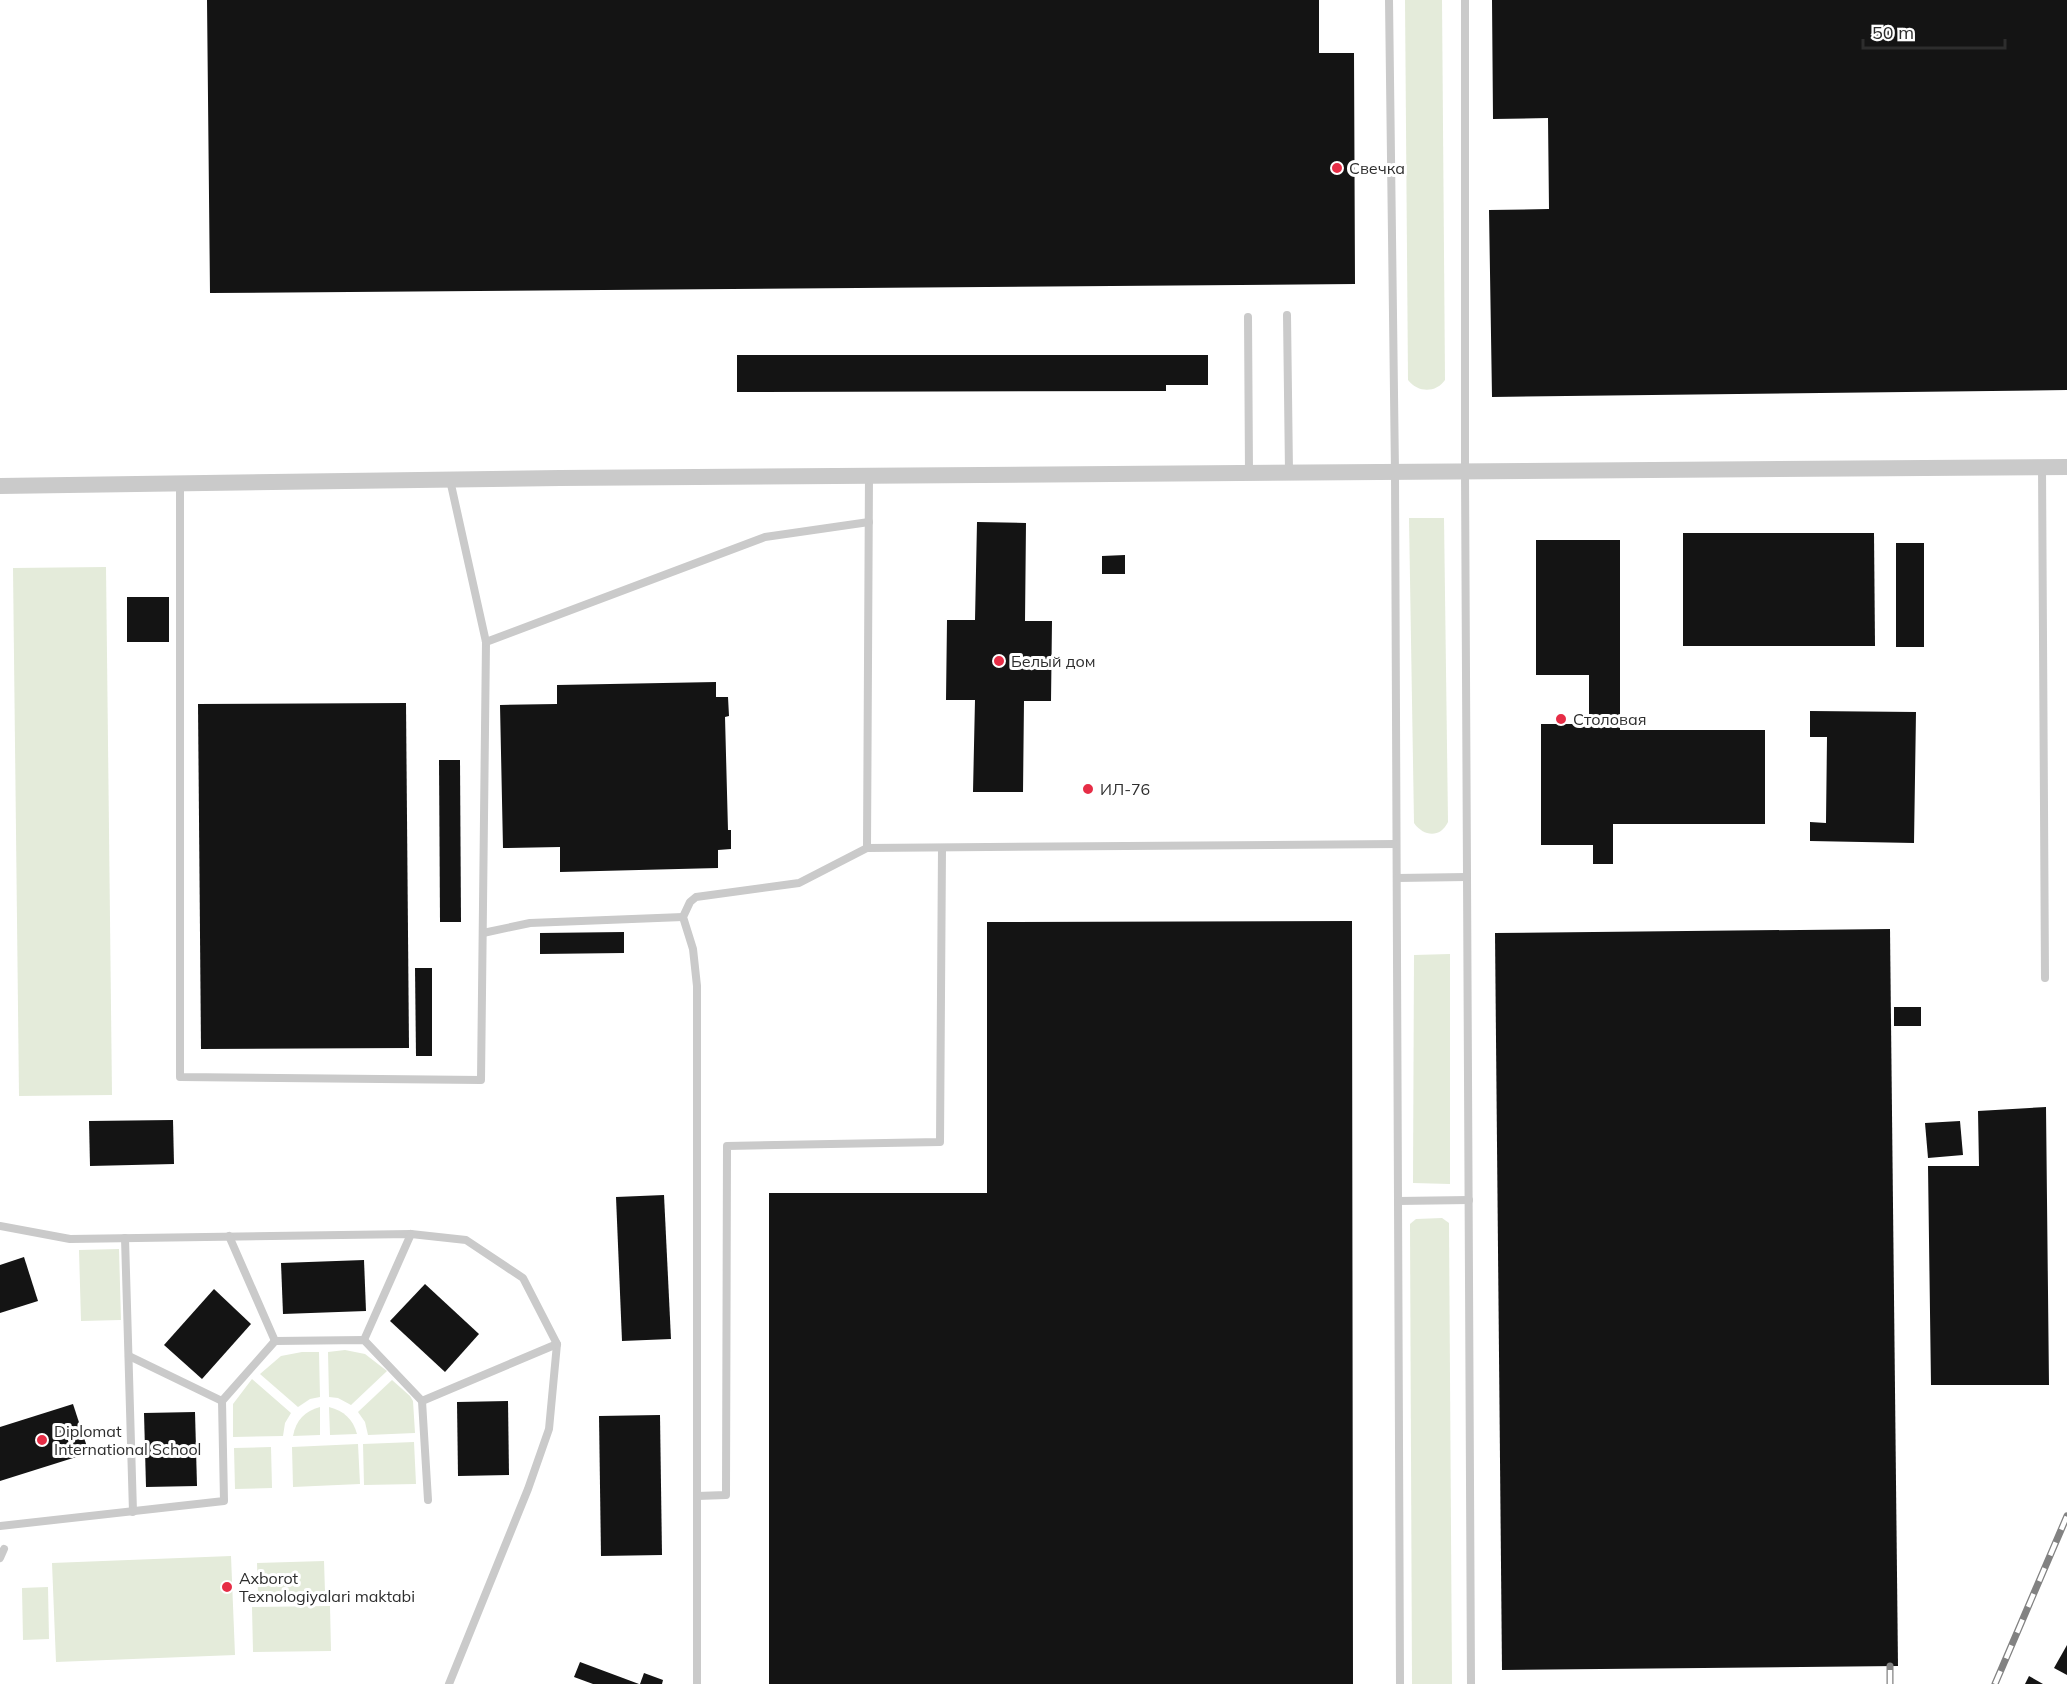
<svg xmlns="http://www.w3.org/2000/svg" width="2067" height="1684" font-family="Mulish,sans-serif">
<rect width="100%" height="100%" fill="#fff"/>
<g fill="#e4ebda">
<path d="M 1405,0 L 1442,0 L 1445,380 C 1436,393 1418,393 1408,380 Z"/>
<path d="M 1409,518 L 1444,518 L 1448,822 C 1440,839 1423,836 1414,823 Z"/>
<polygon points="106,567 112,1095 19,1096 13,568"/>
<polygon points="1450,954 1450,1184 1413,1183 1414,955"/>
<polygon points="1442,1218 1449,1223 1452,1684 1412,1684 1410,1224 1416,1219"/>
<polygon points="119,1249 121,1320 81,1321 79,1250"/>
<polygon points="345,1350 365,1354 387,1371 351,1405 338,1398 329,1397 328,1352"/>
<polygon points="302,1352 319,1352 320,1397 310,1399 298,1407 260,1374 281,1356"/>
<polygon points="252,1379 291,1413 285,1423 283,1436 233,1437 233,1404"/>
<polygon points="392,1380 410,1396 413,1401 415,1433 368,1435 365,1422 358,1412"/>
<path d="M 320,1407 L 320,1435 L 293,1436 C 296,1420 305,1411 320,1407 Z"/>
<path d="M 329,1407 C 344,1411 353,1419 357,1434 L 330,1435 Z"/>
<polygon points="414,1442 416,1484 364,1485 363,1444"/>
<polygon points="358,1444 360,1484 293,1487 292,1447"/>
<polygon points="271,1447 272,1488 235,1489 234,1448"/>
<polygon points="231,1556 235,1655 56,1662 52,1563"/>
<polygon points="324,1561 325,1593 258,1595 257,1563"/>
<polygon points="48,1587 49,1639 23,1640 22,1588"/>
<polygon points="330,1606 331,1651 253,1652 252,1607"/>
</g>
<g fill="#141414">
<polygon points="207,0 1319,0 1319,53 1354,53 1355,284 210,293"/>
<polygon points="1492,0 2067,0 2067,390 1492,397 1489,210 1549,209 1548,118 1493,119"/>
<polygon points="737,355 1208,355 1208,385 1166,385 1166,391 737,392"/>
<polygon points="977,522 1026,523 1025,621 1052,621 1051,701 1024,701 1023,792 973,792 975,700 946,700 947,620 975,620"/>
<polygon points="1683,533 1874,533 1875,646 1683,646"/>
<polygon points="1536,540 1620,540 1620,730 1765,730 1765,824 1613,824 1613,864 1593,864 1593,845 1541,845 1541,724 1589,724 1589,675 1536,675"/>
<rect x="1896" y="543" width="28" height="104"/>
<polygon points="1125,555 1125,574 1102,574 1102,556"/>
<rect x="127" y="597" width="42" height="45"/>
<polygon points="716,682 716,697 728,697 729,716 725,717 728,830 731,830 731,849 718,850 718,868 560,872 560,847 503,848 500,705 557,704 557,685"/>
<polygon points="406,703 409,1048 201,1049 198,704"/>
<polygon points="1810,711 1916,712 1914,843 1810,841 1810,822 1826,823 1827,737 1810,737"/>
<polygon points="439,760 460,760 461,922 440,922"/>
<polygon points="1352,921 1353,1684 769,1684 769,1193 987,1193 987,922"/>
<polygon points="1890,929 1898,1666 1502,1670 1495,933"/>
<polygon points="624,932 624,953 540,954 540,933"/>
<polygon points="415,968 432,968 432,1056 416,1056"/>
<rect x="1894" y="1007" width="27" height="19"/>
<polygon points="2046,1107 2049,1385 1931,1385 1928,1166 1979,1166 1978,1111"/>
<polygon points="173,1120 174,1164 90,1166 89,1121"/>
<polygon points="1960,1121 1963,1155 1928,1158 1925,1123"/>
<polygon points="664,1195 671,1339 622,1341 616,1197"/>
<polygon points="24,1257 38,1301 0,1313 0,1265"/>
<polygon points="364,1260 366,1311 283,1314 281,1263"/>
<polygon points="425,1284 479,1334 445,1372 390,1321"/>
<polygon points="214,1289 251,1324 202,1379 164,1345"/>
<polygon points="508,1401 509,1475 458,1476 457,1402"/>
<polygon points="73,1404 89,1453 0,1481 0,1427"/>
<polygon points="195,1412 197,1486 146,1487 144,1413"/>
<polygon points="660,1415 662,1555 601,1556 599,1416"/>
<polygon points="2067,1645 2067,1675 2054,1668"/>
<polygon points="580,1662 639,1684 593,1684 574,1677"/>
<polygon points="644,1673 663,1680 662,1684 640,1684"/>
<polygon points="2029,1676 2043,1684 2025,1684"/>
</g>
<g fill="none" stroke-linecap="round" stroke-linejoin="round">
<g stroke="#cacaca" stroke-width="8">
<polyline points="1389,0 1395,472 1400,1684"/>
<polyline points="1465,0 1465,472 1471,1684"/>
<polyline points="1287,315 1289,472"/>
<polyline points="1248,317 1249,473"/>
<polyline points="2042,467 2045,978"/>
<polyline points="180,483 180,1077 481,1080 486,642 450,480"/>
<polyline points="486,642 765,537 869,522"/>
<polyline points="867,848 869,475"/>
<polyline points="1397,878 1467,877"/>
<polyline points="483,933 530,923 683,917"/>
<polyline points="1398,1201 1469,1200"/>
<polyline points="0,1226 70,1239 411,1234 466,1240 523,1278 557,1344 549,1429 528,1489 449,1684"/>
<polyline points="229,1236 275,1341"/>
<polyline points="125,1238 133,1512"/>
<polyline points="364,1340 411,1234"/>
<polyline points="129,1356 222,1401"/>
<polyline points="422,1401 557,1344"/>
<polyline points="697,1496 726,1495 727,1146 940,1142 942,848"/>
<polyline points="0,1526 224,1501 222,1401 275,1341 364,1340 422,1401 428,1500"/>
<polyline points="0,1558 4,1549"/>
<polyline points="697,1684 697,986 693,949 683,917 690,902 696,897 799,883 867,848 1396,844"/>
</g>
<polyline stroke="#cacaca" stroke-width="16" points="0,486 560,478 2067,467"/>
<g stroke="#828282" stroke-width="7">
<g id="rail">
<polyline points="1890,1684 1890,1666"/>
<polyline points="1995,1684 2067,1516"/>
</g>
</g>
<use href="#rail" stroke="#fff" stroke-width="4.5" stroke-dasharray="14" stroke-linecap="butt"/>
</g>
<g fill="#e62d46" stroke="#fff" stroke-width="2">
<circle cx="1337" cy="168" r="6"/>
<circle cx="999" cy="661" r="6"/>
<circle cx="1561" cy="719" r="6"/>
<circle cx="1088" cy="789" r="6"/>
<circle cx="42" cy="1440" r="6"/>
<circle cx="227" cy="1587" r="6"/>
</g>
<g text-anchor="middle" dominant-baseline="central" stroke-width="6" stroke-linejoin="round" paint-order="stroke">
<g font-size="16" fill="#2d2d2d" stroke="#fff" text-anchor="start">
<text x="1349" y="168">Свечка</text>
<text x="1011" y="661">Белый дом</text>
<text x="1573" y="719">Столовая</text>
<text x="1100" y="789">ИЛ-76</text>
<text x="54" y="1431">Diplomat<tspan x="54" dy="18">International School</tspan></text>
<text x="239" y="1578">Axborot<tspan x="239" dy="18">Texnologiyalari maktabi</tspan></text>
</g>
</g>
<path d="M1863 39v9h142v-9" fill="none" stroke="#2d2d2d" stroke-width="3"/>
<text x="1872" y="39" font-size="18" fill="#2d2d2d" stroke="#ffffff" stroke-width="4.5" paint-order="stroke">50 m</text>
</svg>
